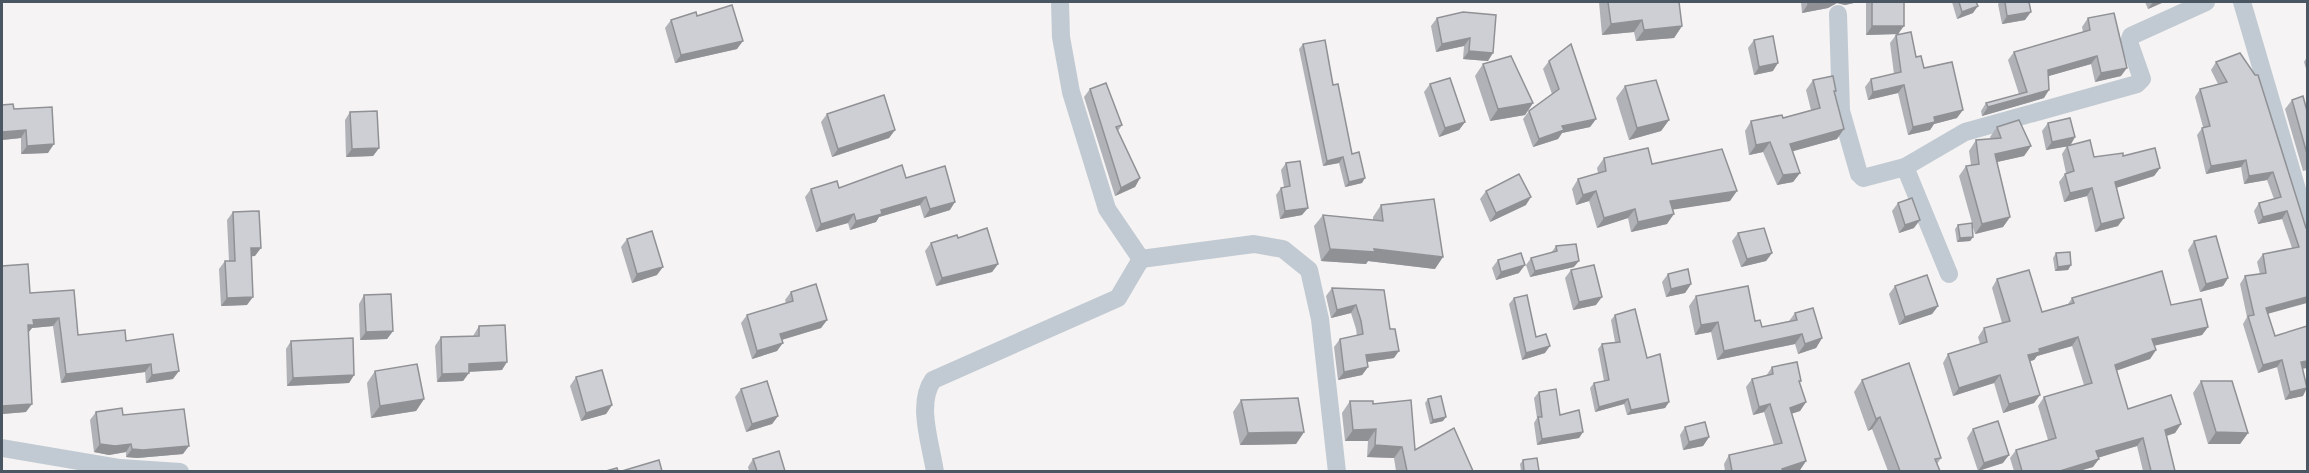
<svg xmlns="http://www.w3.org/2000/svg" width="2309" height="473" font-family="Lato,sans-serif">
<rect width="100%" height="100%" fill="#f5f3f3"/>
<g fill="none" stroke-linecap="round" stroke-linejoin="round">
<g stroke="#c1cad2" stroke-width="18">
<polyline points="1060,2 1061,37 1071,92 1107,209 1141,259 1254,244 1283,249 1309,270 1320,319 1337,472"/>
<polyline points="2242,2 2308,227"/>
<polyline points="1838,14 1841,111 1859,174 1863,178 1905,167 1949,274"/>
<polyline points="1905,167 1965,132 2137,84 2142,79 2129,42 2131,36 2206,2"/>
<polyline points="2,448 120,468 180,472"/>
<path d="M 935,472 C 931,444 916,404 933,380 L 1118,298 L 1141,259"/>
</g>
</g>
<g fill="#b0b2b7">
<polygon points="1599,2 1679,2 1682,26 1674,38 1636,41 1634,32 1602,35"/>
<polygon points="1801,2 1858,2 1845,5 1837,3 1828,8 1802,13"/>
<polygon points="1866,2 1904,2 1899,34 1924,68 1957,118 1934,124 1930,130 1908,135 1898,93 1868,100 1865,87 1871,79 1894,74 1890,43 1896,35 1897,34 1866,35"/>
<polygon points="1952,2 1976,2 1973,13 1957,19"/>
<polygon points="2000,2 2029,2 2025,20 2002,24 1998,4"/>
<polygon points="2145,2 2164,2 2148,9"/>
<polygon points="1463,12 1488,61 1463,59 1464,46 1436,52 1431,26 1437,18"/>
<polygon points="697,16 737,49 675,63 665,28 671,20"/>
<polygon points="2088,18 2121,76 2095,82 2091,64 2048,76 2044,98 1982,116 1981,111 1986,103 2019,94 2008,60 2014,52 2083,32 2082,27"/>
<polygon points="1754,40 1773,71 1754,75 1748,48"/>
<polygon points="1303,44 1333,85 1352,154 1362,183 1345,187 1339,163 1323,166 1299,49"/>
<polygon points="2307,57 2307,72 2304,62"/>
<polygon points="1549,61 1596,119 1590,127 1562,133 1558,139 1533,147 1523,119 1529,111 1552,94 1543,69"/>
<polygon points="2216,62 2306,228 2307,228 2268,314 2275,336 2303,368 2303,396 2285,400 2277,367 2258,373 2243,324 2247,317 2240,284 2245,276 2260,274 2257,262 2263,254 2292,248 2282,219 2258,224 2254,211 2259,203 2274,199 2267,180 2244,184 2241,167 2206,174 2197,135 2203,127 2195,97 2200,89 2218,84 2211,70"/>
<polygon points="1483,64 1533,103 1525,115 1490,121 1475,76"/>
<polygon points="1813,80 1836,91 1834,94 1837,139 1792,151 1800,173 1793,182 1777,185 1763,152 1749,155 1745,131 1751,121 1783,118 1811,110 1806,90"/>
<polygon points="1430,84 1465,122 1459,130 1439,137 1424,92"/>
<polygon points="1625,86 1669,120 1661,131 1629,140 1616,98"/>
<polygon points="1090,89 1122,125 1118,131 1140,178 1135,187 1115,196 1084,97"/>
<polygon points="2292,100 2307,111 2307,170 2303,171 2285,109"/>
<polygon points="2,105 48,153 21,154 21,138 2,140"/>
<polygon points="350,112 379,148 373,156 346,157 345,120"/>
<polygon points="827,114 895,130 889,138 832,157 821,122"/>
<polygon points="2048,123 2075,137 2070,145 2094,157 2123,156 2160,168 2154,176 2116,188 2118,226 2095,232 2087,196 2064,202 2059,182 2065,174 2066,173 2062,154 2067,146 2046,150 2042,131"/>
<polygon points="1997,127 2031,146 2024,156 1997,162 2010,217 2003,227 1975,234 1972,224 1973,237 1970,241 1957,242 1955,229 1958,225 1972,223 1959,176 1966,166 1971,165 1969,151 1976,140 1991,139 1990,137"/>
<polygon points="1604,158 1652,164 1730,201 1672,209 1667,224 1631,232 1628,218 1597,228 1589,201 1576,205 1572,189 1578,179 1598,173 1597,168"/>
<polygon points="1286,163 1302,215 1280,219 1276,195 1281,188 1284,187 1281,170"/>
<polygon points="906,178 950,210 924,218 920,205 879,217 876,222 850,230 848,223 816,232 805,197 811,189 839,188"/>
<polygon points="1486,191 1526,205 1490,222 1480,199"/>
<polygon points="1898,203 1914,228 1899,233 1892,211"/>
<polygon points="1381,205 1435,269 1368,261 1366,264 1321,261 1314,226 1323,215 1373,220 1373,217"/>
<polygon points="233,212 255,256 251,256 247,305 221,306 219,269 225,261 229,261 227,220"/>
<polygon points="1738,233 1772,253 1766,261 1741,267 1732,241"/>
<polygon points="958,238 998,264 992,272 936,286 925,251 931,243"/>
<polygon points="627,239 657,275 632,283 621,247"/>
<polygon points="2194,241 2228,278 2223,286 2200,292 2188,250"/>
<polygon points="1556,246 1574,267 1530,277 1526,265 1531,258 1551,253"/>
<polygon points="2056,253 2071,265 2068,270 2055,271 2053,258"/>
<polygon points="1498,260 1519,273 1496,280 1492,268"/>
<polygon points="2,266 30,293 78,335 126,341 173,379 146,383 145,372 61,383 53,326 32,328 28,333 26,412 2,414"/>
<polygon points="1571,270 1596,305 1573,310 1565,278"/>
<polygon points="1668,274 1691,284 1685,293 1666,297 1662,282"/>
<polygon points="1997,279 2042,312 2068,304 2072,298 2171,305 2208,327 2202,335 2154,346 2156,350 2150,359 2116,371 2128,409 2181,424 2175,433 2167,436 2175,471 2143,471 2137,446 2098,457 2093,467 2079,471 2014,471 2010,458 2016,450 2048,440 2038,406 2044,397 2084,385 2072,346 2037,356 2034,360 2030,361 2040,395 2034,403 2003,413 1994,383 1953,396 1943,363 1948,354 1980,344 1978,337 1984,328 2002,323 1992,288"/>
<polygon points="1895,286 1938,306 1932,314 1899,325 1889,294"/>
<polygon points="1332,288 1384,290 1394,358 1367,362 1368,367 1362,375 1338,380 1334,347 1340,339 1357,336 1356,329 1351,313 1331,318 1326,296"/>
<polygon points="791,292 827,320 821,328 782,340 777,351 752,359 741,323 747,315 786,303 785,300"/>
<polygon points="364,295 393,331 387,339 360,340 359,304"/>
<polygon points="1696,296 1755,321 1762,327 1789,321 1795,313 1822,338 1816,348 1798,354 1795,344 1717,360 1711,332 1695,335 1689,306"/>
<polygon points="1514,298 1536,337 1545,353 1522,360 1509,304"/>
<polygon points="1615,315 1647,358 1669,402 1665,408 1627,415 1624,404 1595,412 1590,388 1594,383 1604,381 1598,349 1602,344 1615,342 1611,320"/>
<polygon points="479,326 502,370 469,372 463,381 437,382 435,346 441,337 473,336"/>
<polygon points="291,341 354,375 349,383 287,386 286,349"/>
<polygon points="1772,367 1801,381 1799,383 1806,402 1800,411 1791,414 1806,461 1800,470 1795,471 1725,471 1724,464 1729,455 1774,445 1764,412 1753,415 1746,387 1752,379 1766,376"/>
<polygon points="375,371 424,399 416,411 371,418 367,383"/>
<polygon points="576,377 612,405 606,414 581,421 570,386"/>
<polygon points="1862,380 1941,458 1937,464 1940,471 1888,471 1872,429 1868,431 1854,392"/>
<polygon points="2201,381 2248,433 2240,444 2208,444 2193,393"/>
<polygon points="741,389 778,416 772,424 746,432 735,397"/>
<polygon points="1539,392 1560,415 1583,432 1579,438 1537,445 1534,423 1537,418 1534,398"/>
<polygon points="1428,399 1443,421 1430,424 1425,403"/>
<polygon points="1241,400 1304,432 1296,444 1240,445 1233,412"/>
<polygon points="1350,401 1373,404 1415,450 1473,471 1396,471 1394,458 1367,457 1368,441 1345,441 1342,413"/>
<polygon points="96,412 123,415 183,454 137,458 126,457 126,452 109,455 94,452 90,420"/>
<polygon points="1685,427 1709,437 1703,446 1683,450 1680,435"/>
<polygon points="1973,429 2003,463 1978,471 1967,438"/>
<polygon points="753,459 785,471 749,471 748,467"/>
<polygon points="1523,460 1539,471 1521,471 1520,464"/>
</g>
<g fill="#909195">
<polygon points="1824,2 1858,2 1845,5 1837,3 1828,8 1802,13 1808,4"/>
<polygon points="2153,2 2164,2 2148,9"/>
<polygon points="1978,6 1973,13 1957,19 1962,12"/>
<polygon points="2031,12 2025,20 2002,24 2007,16"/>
<polygon points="1642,20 1634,32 1602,35 1611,24"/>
<polygon points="1682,26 1674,38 1636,41 1644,30"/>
<polygon points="1872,26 1904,26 1898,34 1866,35"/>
<polygon points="1470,38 1464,46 1436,52 1442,44"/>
<polygon points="743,41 737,49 675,63 681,55"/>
<polygon points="1469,51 1493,53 1488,61 1463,59"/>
<polygon points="2097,56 2091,64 2042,78 2048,70"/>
<polygon points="1778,63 1773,71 1754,75 1759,67"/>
<polygon points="2127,68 2121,76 2095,82 2101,73"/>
<polygon points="1904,85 1898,93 1868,100 1873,92"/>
<polygon points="2049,90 2044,98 1982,116 1988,107"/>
<polygon points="1533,103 1525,115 1490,121 1498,109"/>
<polygon points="1963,110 1957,118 1934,124 1930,130 1908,135 1913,127 1934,117"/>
<polygon points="1596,119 1590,127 1562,133 1558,139 1533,147 1539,139 1562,126"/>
<polygon points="1669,120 1661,131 1629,140 1637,128"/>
<polygon points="1465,122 1459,130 1439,137 1445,128"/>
<polygon points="1844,129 1837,139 1783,154 1790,144"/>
<polygon points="26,130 21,138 2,140 2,132"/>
<polygon points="895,130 889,138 832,157 838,149"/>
<polygon points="2075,137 2070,146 2046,150 2052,142"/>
<polygon points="1770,142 1763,152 1749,155 1756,145"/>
<polygon points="54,144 48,153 21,154 27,146"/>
<polygon points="2031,146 2024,156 1988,164 1995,154"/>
<polygon points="379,148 373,156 346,157 352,149"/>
<polygon points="1343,157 1339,163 1323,166 1327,161"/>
<polygon points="2246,160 2241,167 2206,174 2211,166"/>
<polygon points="2160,168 2154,176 2109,190 2115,182"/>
<polygon points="2273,172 2267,180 2244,184 2249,176"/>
<polygon points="1800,173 1793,182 1777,185 1783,175"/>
<polygon points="1140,178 1135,187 1115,196 1121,188"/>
<polygon points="1365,178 1362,183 1345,187 1349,182"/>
<polygon points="2092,188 2087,196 2064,202 2070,193"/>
<polygon points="1596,191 1589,201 1576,205 1583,195"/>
<polygon points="1737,191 1730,201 1664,211 1670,201"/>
<polygon points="926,197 920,205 879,217 876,222 850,230 856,221 881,210"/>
<polygon points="1531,197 1526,205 1490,222 1496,213"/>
<polygon points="955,202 950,210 924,218 930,209"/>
<polygon points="1308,208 1302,215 1280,219 1285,211"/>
<polygon points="1635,209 1628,218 1597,228 1604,218"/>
<polygon points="2287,211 2282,219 2258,224 2263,217"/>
<polygon points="854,214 848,223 816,232 821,224"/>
<polygon points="1674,214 1667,224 1631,232 1638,222"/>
<polygon points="2010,217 2003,227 1975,234 1982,224"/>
<polygon points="2124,218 2118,226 2095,232 2101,224"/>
<polygon points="1920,220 1914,228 1899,233 1905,225"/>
<polygon points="1973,237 1970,241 1957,242 1960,238"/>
<polygon points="251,248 261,248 255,256 245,257"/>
<polygon points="1330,249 1374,249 1443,257 1435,269 1368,261 1366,264 1321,261"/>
<polygon points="1772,253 1766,261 1741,267 1747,259"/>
<polygon points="1579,261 1574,267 1530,277 1535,271"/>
<polygon points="998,264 992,272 936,286 942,278"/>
<polygon points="1525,265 1519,273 1496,280 1501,272"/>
<polygon points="2071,265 2068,270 2055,271 2058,267"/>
<polygon points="663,267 657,275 632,283 637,274"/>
<polygon points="2228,278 2223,286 2200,292 2206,284"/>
<polygon points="1691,284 1685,293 1666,297 1671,289"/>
<polygon points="253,297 247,305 221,306 227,298"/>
<polygon points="1602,297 1596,305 1573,310 1579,302"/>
<polygon points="2307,297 2307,303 2260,316 2266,308"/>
<polygon points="1356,305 1351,313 1331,318 1337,310"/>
<polygon points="1938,306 1932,314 1899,325 1905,317"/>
<polygon points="59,318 53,326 32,328 28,333 28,325 33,320"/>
<polygon points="827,320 821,328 774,342 780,334"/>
<polygon points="1718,322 1711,332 1695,335 1701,325"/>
<polygon points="2208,327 2202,335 2147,347 2152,339"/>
<polygon points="393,331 387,339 360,340 366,332"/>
<polygon points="1802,334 1795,344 1717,360 1724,351"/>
<polygon points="2078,337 2072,346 2037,356 2034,360 2023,363 2028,355 2039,349"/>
<polygon points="1822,338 1816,348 1798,354 1805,344"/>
<polygon points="783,343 777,351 752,359 757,351"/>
<polygon points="1550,346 1545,353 1522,360 1526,353"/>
<polygon points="2156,350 2150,359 2109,373 2115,365"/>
<polygon points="1399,351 1394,358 1360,363 1366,355"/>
<polygon points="2282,360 2277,367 2258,373 2263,365"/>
<polygon points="2307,361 2307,368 2296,370 2301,362"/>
<polygon points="507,362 502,370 463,372 469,364"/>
<polygon points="151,364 145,372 61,383 66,374"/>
<polygon points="1368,367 1362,375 1338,380 1344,372"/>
<polygon points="179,371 173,379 146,383 152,375"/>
<polygon points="469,373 463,381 437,382 442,374"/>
<polygon points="354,375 349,383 287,386 293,378"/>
<polygon points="2000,375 1994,383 1953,396 1959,388"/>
<polygon points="2307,388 2303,396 2285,400 2290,392"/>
<polygon points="2040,395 2034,403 2003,413 2009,404"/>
<polygon points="424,399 416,411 371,418 380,406"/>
<polygon points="1628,399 1624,404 1595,412 1599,407"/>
<polygon points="1669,402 1665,408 1627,415 1631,410"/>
<polygon points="1806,402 1800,411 1784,416 1790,408"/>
<polygon points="32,404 26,412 2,414 2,406"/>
<polygon points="1770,404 1764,412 1753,415 1759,407"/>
<polygon points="612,405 606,414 581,421 586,413"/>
<polygon points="778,416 772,424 746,432 752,424"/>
<polygon points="1446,417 1443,421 1430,424 1433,420"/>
<polygon points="1880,417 1872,429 1868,431 1876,419"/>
<polygon points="2181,424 2175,433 2159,438 2165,430"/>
<polygon points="1376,429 1368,441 1345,441 1353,430"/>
<polygon points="1304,432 1296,444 1240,445 1248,433"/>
<polygon points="1583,432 1579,438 1537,445 1542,439"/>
<polygon points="2216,432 2248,433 2240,444 2208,444"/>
<polygon points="1709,437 1703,446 1683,450 1689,442"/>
<polygon points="2143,438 2137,446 2091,460 2096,451"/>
<polygon points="100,444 131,444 126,452 109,455 94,452"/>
<polygon points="1375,445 1402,447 1394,458 1367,457"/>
<polygon points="189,446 183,454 137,458 126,457 132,449"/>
<polygon points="2009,455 2003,463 1978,471 1984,463"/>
<polygon points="2099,459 2093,467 2079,471 2060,471"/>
<polygon points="1806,461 1800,470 1795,471 1781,471 1782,469"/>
</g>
<g fill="#cdcfd5" stroke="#909195" stroke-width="1.5">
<polygon points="1608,2 1679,2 1682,26 1644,30 1642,20 1611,24"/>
<polygon points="1808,2 1824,2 1808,4"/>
<rect x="1872" y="2" width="32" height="24"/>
<polygon points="1959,2 1976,2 1978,6 1962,12"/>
<polygon points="2005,2 2029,2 2031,12 2007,16"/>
<polygon points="732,5 743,41 681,55 671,20 696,12 697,16"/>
<polygon points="1463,12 1496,15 1493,53 1469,51 1470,38 1442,44 1437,18"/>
<polygon points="2114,13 2127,68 2101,73 2097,56 2048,70 2049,90 1988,107 1986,103 2027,92 2014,52 2090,30 2088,18"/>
<polygon points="1911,32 1916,57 1921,56 1924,68 1952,62 1963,110 1934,117 1935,122 1913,127 1904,85 1873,92 1871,79 1901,72 1896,35"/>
<polygon points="1773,36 1778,63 1759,67 1754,40"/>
<polygon points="1325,40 1333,85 1338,84 1352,154 1359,152 1365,178 1349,182 1343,157 1327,161 1303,44"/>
<polygon points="1571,44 1596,119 1562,126 1564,130 1539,139 1529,111 1559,89 1549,61"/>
<polygon points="2240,53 2255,75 2258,75 2306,228 2307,228 2307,297 2266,308 2275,336 2307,326 2307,361 2301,362 2307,388 2290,392 2282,360 2263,365 2248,316 2254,315 2245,276 2266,273 2263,254 2299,247 2287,211 2263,217 2259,203 2281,197 2273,172 2249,176 2246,160 2211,166 2202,128 2210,126 2200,89 2227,82 2216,62"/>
<polygon points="1511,56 1533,103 1498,109 1483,64"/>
<polygon points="1833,76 1836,91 1834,91 1844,129 1790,144 1800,173 1783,175 1770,142 1756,145 1751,121 1782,115 1783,118 1820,108 1813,80"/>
<polygon points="1450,78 1465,122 1445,128 1430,84"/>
<polygon points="1656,80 1669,120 1637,128 1625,86"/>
<polygon points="1106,83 1122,125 1116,127 1140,178 1121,188 1090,89"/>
<polygon points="884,95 895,130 838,149 827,114"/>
<polygon points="2303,96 2307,111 2307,154 2292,100"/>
<polygon points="13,104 14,109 52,107 54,144 27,146 26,130 2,132 2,105"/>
<polygon points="377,111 379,148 352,149 350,112"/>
<polygon points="2070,118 2075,137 2052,142 2048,123"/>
<polygon points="2019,120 2031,146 1995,154 2010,217 1982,224 1966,166 1979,164 1976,140 2001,138 1997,127"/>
<polygon points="2090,140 2094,157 2123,153 2123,156 2155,148 2160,168 2115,182 2124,218 2101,224 2092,188 2070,193 2065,174 2074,171 2067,146"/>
<polygon points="1648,148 1652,164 1722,149 1737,191 1670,201 1674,214 1638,222 1635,209 1604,218 1596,191 1583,195 1578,179 1606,171 1604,158"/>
<polygon points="1300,161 1308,208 1285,211 1281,188 1290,186 1286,163"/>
<polygon points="902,165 906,178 945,166 955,202 930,209 926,197 881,210 882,214 856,221 854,214 821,224 811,189 837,181 839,188"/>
<polygon points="1519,174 1531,197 1496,213 1486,191"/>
<polygon points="1912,198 1920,220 1905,225 1898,203"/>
<polygon points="1434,199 1443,257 1374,249 1375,252 1330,249 1323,215 1383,221 1381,205"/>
<polygon points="259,211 261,248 251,248 253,297 227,298 225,261 235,261 233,212"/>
<polygon points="1972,223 1973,237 1960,238 1958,225"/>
<polygon points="987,228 998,264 942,278 931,243 957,235 958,238"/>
<polygon points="1764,228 1772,253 1747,259 1738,233"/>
<polygon points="652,231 663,267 637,274 627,239"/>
<polygon points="2216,236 2228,278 2206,284 2194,241"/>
<polygon points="1576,244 1579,261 1535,271 1531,258 1557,251 1556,246"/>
<polygon points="2070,252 2071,265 2058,267 2056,253"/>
<polygon points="1521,253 1525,265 1501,272 1498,260"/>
<polygon points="28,264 30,293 74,290 78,335 125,330 126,341 173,334 179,371 152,375 151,364 66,374 59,318 33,320 34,325 28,325 32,404 2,406 2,266"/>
<polygon points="1594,265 1602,297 1579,302 1571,270"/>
<polygon points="1688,269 1691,284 1671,289 1668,274"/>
<polygon points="2029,270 2042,312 2074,303 2072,298 2162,271 2171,305 2201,299 2208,327 2152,339 2156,350 2115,365 2128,409 2171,395 2181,424 2165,430 2175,471 2151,471 2143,438 2096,451 2099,459 2060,471 2022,471 2016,450 2056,438 2044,397 2092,383 2078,337 2039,349 2040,352 2028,355 2040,395 2009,404 2000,375 1959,388 1948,354 1987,342 1984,328 2010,321 1997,279"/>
<polygon points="1927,275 1938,306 1905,317 1895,286"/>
<polygon points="816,284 827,320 780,334 783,343 757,351 747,315 793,301 791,292"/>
<polygon points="1748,286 1755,321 1760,320 1762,327 1797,320 1795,313 1813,308 1822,338 1805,344 1802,334 1724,351 1718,322 1701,325 1696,296"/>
<polygon points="1332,288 1384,290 1390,329 1395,329 1399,351 1366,355 1368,367 1344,372 1340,339 1363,334 1361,321 1356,305 1337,310"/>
<polygon points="391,294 393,331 366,332 364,295"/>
<polygon points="1527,295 1536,337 1546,334 1550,346 1526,353 1514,298"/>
<polygon points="1635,309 1647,358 1660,354 1669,402 1631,410 1628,399 1599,407 1594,383 1609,380 1602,344 1620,342 1615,315"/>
<polygon points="505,325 507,362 469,364 469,373 442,374 441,337 479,336 479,326"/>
<polygon points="353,338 354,375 293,378 291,341"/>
<polygon points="1797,362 1801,381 1799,381 1806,402 1790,408 1806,461 1782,469 1783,471 1732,471 1729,455 1782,443 1770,404 1759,407 1752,379 1773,374 1772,367"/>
<polygon points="1909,363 1941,458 1935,459 1940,471 1900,471 1880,417 1876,419 1862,380"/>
<polygon points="417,364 424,399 380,406 375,371"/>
<polygon points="602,370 612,405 586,413 576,377"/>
<polygon points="767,381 778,416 752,424 741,389"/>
<polygon points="2201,381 2232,381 2248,433 2216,432"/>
<polygon points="1556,389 1560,415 1579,410 1583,432 1542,439 1538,417 1542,417 1539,392"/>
<polygon points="1441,396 1446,417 1433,420 1428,399"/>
<polygon points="1298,398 1304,432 1248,433 1241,400"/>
<polygon points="1411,400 1415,450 1454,428 1473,471 1407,471 1402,447 1375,445 1376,429 1353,430 1350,401 1373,401 1373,404"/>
<polygon points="122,408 123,415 184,409 189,446 143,450 132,449 131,444 115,446 100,444 96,412"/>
<polygon points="1998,421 2009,455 1984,463 1973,429"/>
<polygon points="1705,422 1709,437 1689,442 1685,427"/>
<polygon points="779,451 785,471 757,471 753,459"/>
<polygon points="1537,458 1539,471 1524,471 1523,460"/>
<polygon points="659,460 662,471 622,471"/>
<polygon points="617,468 618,471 606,471"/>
</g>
<rect width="2309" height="473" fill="none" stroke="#4a5661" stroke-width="6"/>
</svg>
